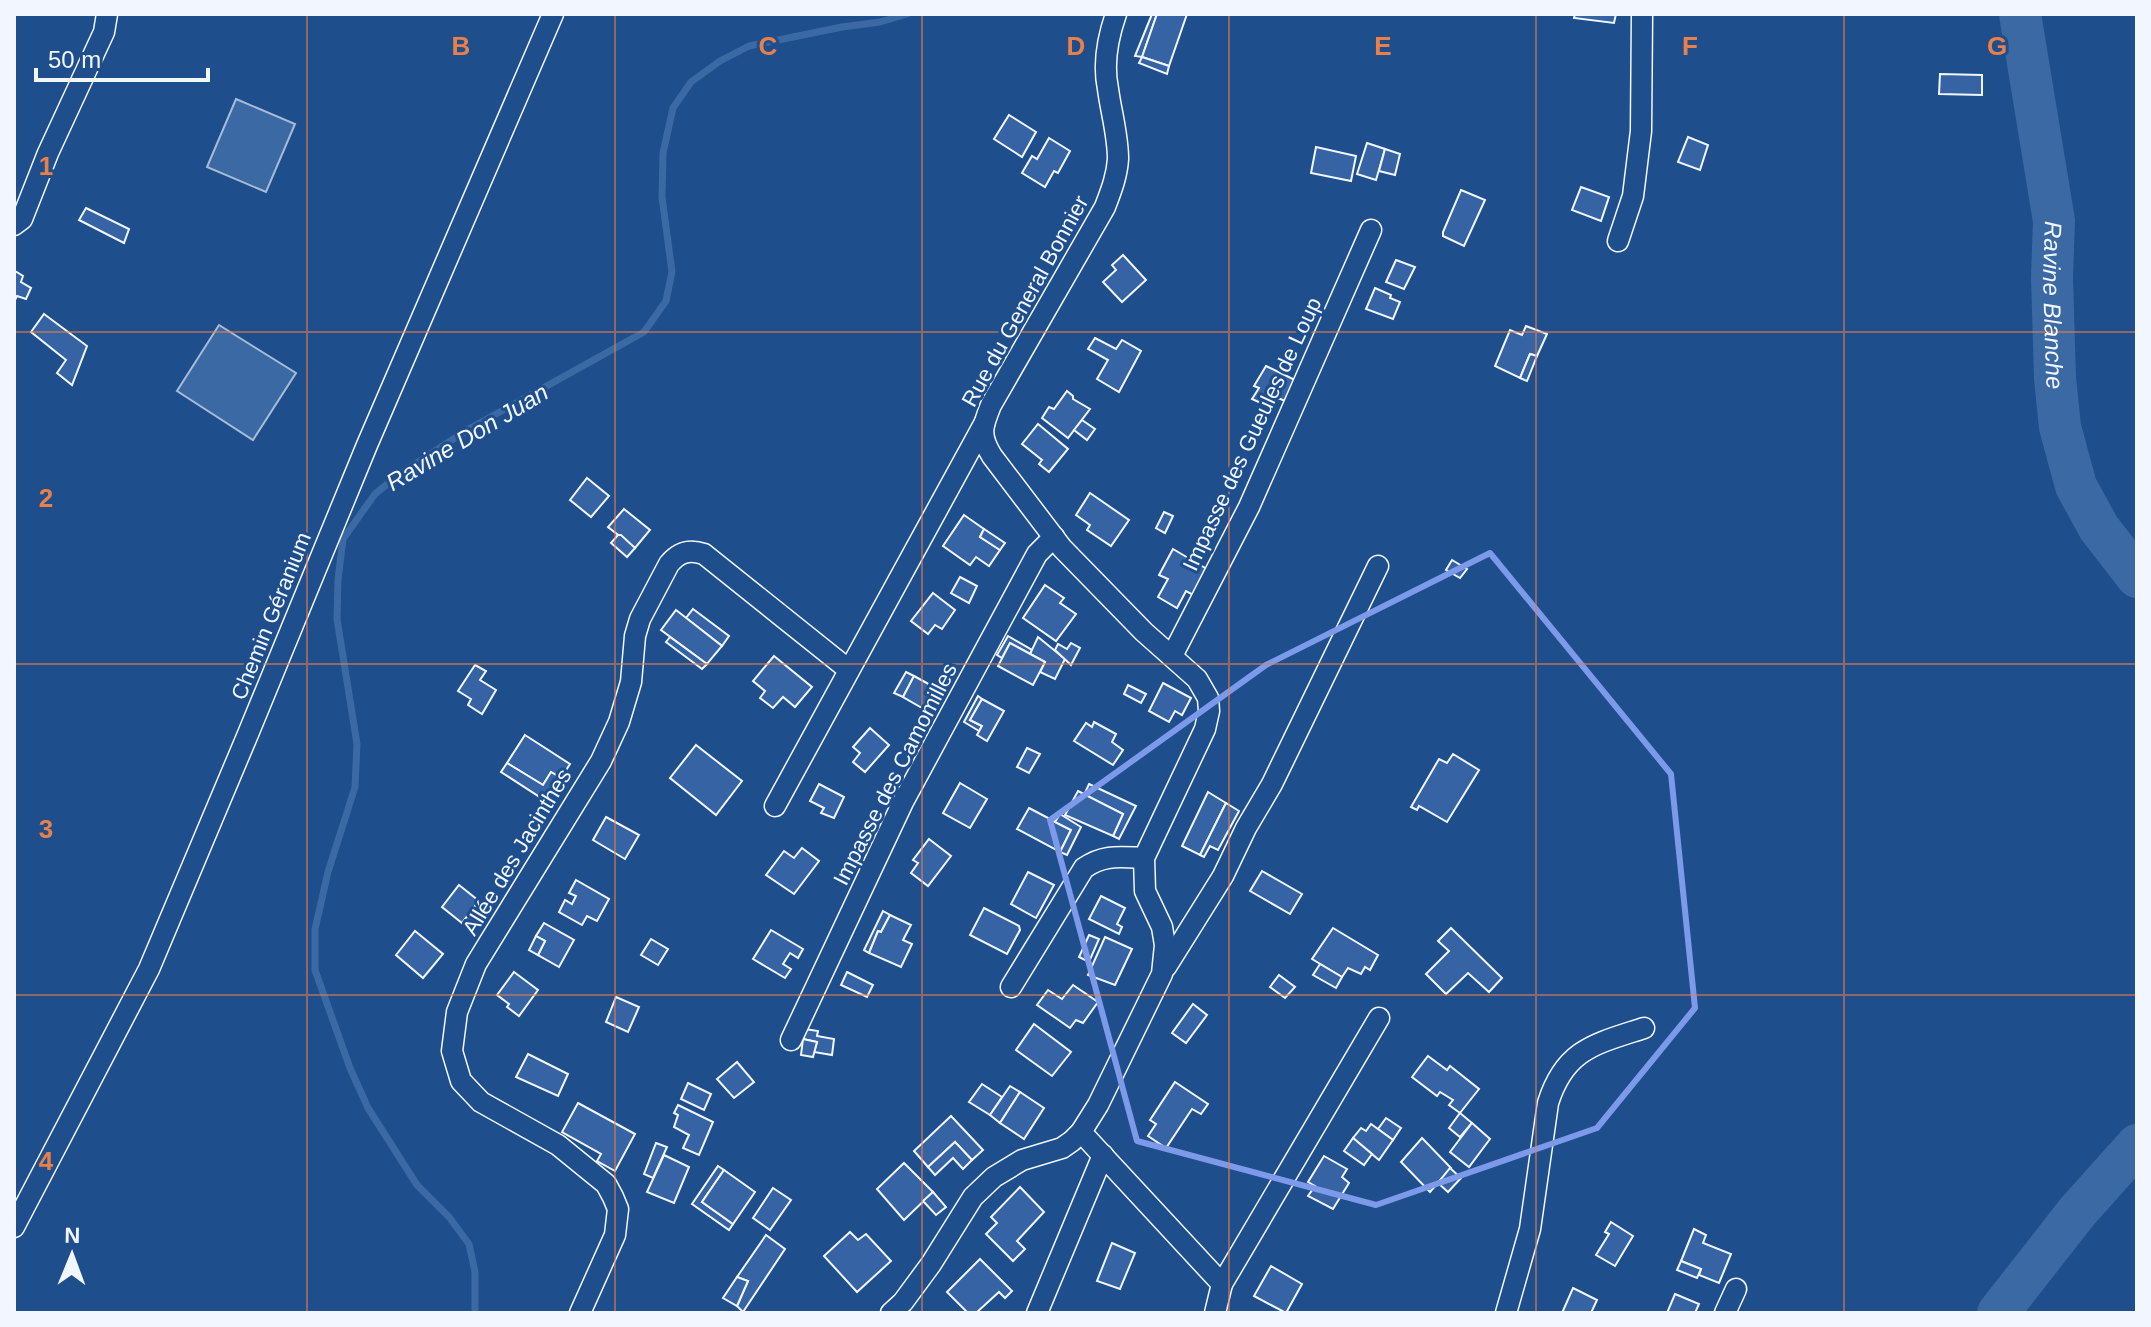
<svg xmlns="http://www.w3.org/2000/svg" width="2151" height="1327" font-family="Helvetica,sans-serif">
<rect width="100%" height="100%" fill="#1f4e8c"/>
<g fill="#3b69a3" stroke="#a8bbd7" stroke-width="2">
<polygon points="236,99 295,124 266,192 207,167"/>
<polygon points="219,325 296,373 253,440 177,391"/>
</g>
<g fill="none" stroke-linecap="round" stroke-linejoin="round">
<polyline stroke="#3b69a3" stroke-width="7" points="475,1313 475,1272 469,1244 449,1217 417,1185 368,1108 350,1068 315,970 315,929 328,872 355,787 357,744 337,619 338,580 343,539 375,494 401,473 469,429 644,332 666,301 672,272 662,197 663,153 673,108 691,82 720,61 749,46 842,27 880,22 907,14"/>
<g stroke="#3b69a3" stroke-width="42">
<path id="s1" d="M 2020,14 L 2054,221 L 2052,277 L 2055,378 L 2060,427 L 2076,486 L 2099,528 L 2137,577"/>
<polyline points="1998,1313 2077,1212 2137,1145"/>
</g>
</g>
<g fill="#3563a3" stroke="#f2f6ff" stroke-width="2">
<polygon points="1152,14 1157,14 1142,57 1135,56"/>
<polygon points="1157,14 1187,14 1169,66 1142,57"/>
<polygon points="1575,14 1616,14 1614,23 1574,18"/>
<polygon points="1142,57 1169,66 1167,74 1139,63"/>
<polygon points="1940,74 1982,75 1982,95 1939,94"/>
<polygon points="1009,115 1036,132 1022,157 994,139"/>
<polygon points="1688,137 1708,145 1700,170 1678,162"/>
<polygon points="1049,138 1070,151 1058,173 1054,171 1045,187 1022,173 1032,156 1037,159"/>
<polygon points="1367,143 1385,149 1376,180 1357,174"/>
<polygon points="1316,147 1356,156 1351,181 1311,173"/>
<polygon points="1385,149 1400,154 1395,175 1379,171"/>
<polygon points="1581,187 1609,197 1601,221 1572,210"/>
<polygon points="1461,190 1485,200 1464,246 1443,236 1443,232"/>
<polygon points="86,208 129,229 124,243 79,220"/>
<polygon points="1123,255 1146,280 1122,302 1103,282 1116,270 1112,265"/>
<polygon points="1396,260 1415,267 1404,289 1386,282"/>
<polygon points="15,271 23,276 21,282 31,288 26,299 17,296 14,302"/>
<polygon points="1375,288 1391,295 1390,298 1400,302 1393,319 1366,309"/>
<polygon points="44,314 87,346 72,385 57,373 66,360 31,332"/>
<polygon points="1526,326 1547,334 1537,356 1530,354 1520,378 1495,366 1510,330 1522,335"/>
<polygon points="1095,338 1116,349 1122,340 1141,351 1119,392 1097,379 1108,360 1088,349"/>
<polygon points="1530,354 1537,356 1527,381 1520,378"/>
<polygon points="1266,366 1295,380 1285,401 1278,398 1272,408 1252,399 1259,388 1254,386"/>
<polygon points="1067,391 1073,396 1073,399 1090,409 1068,438 1042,418 1049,407 1054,409"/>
<polygon points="1082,420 1095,429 1087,440 1074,430"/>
<polygon points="1038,424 1068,449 1049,472 1039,464 1042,460 1022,444"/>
<polygon points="587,478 609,496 591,517 570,500"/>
<polygon points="1090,493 1129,520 1111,546 1087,530 1090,525 1076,515"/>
<polygon points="624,509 650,530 635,548 608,527"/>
<polygon points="1164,512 1173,516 1165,533 1156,528"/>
<polygon points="964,515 984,529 980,537 1000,550 989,566 976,557 970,565 943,546"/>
<polygon points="984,529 1005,543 1000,550 980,537"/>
<polygon points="618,535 621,535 635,548 627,557 611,543"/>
<polygon points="1173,549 1212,572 1197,597 1186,591 1177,608 1158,597 1168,579 1159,575"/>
<polygon points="1452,560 1467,569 1460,578 1446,570"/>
<polygon points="960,577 977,586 969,603 951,593"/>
<polygon points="1045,585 1064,598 1060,603 1076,614 1056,641 1023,618"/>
<polygon points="933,593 955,610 942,629 935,625 928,634 911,621"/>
<polygon points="693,609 729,636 722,646 686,618"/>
<polygon points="676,610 722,646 707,664 661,630"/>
<polygon points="1008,636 1032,650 1030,654 1010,643 1002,658 997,655"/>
<polygon points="670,637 707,664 702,669 666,642"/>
<polygon points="1038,637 1065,659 1055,679 1040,672 1045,662 1030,654"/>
<polygon points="1010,643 1045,662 1033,685 998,666"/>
<polygon points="1071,643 1080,648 1071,665 1055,650 1058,644 1067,649"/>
<polygon points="774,656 812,687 795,707 783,697 773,708 760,698 765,691 753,681"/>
<polygon points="475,665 486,671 480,680 496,690 482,714 468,705 471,699 458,691"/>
<polygon points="906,672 914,676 903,697 894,693"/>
<polygon points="914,676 934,687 922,708 903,697"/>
<polygon points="1163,683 1191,698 1182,715 1175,711 1169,722 1149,711"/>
<polygon points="1128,685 1146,694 1141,703 1124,694"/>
<polygon points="978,696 982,699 970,720 982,726 979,731 964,722"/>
<polygon points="982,699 1004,711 987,741 977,735 982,726 970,720"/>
<polygon points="1094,722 1116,734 1112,742 1123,750 1113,765 1074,741 1086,723 1092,727"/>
<polygon points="870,728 889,745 865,772 853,762 860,753 853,747"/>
<polygon points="525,735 570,764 561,778 551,772 543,785 507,763"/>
<polygon points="696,745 742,781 716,815 670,778"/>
<polygon points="1027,748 1040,754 1029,773 1017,767"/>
<polygon points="1453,754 1479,770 1447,822 1419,806 1417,810 1411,807 1439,759 1447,763"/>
<polygon points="507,763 543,785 551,772 561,778 546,801 501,772"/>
<polygon points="960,783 987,799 970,828 943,813"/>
<polygon points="819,784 844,797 834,818 821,813 824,808 810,801"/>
<polygon points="1089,784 1136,806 1119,839 1113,836 1123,814 1084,795"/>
<polygon points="1078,791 1123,814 1113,836 1065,815"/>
<polygon points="1208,792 1226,803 1200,855 1182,846"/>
<polygon points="1226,803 1239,811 1218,850 1210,846 1204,857 1200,855"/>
<polygon points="1029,808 1071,830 1060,852 1017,829"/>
<polygon points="1060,814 1081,827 1067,855 1060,852 1071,830 1055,822"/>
<polygon points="606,817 639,835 625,859 593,840"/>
<polygon points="929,839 951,856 928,886 911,873 918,863 913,860"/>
<polygon points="802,848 819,861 794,894 766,875 784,851 794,858"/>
<polygon points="1262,871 1302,894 1290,914 1250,891"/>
<polygon points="1028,872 1054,885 1036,918 1011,904"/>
<polygon points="576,880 609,899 597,921 587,916 582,925 559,912 565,900 572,904 576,896 569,893"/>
<polygon points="459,885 479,901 462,923 442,907"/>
<polygon points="1101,896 1125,908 1117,924 1122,927 1119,934 1089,919"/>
<polygon points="479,901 486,906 469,928 462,923"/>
<polygon points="984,908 1019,926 1020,930 1007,954 970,935"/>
<polygon points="883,911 890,915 881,932 878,931 869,953 864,950"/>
<polygon points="890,915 911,925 903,940 912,944 901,967 869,953 878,931 881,932"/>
<polygon points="544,923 574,940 559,967 538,955 545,941 536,936"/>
<polygon points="1333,928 1378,955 1370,970 1365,967 1361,974 1348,968 1342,977 1312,959"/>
<polygon points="1451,928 1502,978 1489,992 1468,973 1446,994 1426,974 1449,951 1438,941"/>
<polygon points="771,930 803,949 798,958 790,953 783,964 791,969 785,978 753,959"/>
<polygon points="415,931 443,954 423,978 396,955"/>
<polygon points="1089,935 1099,939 1089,962 1079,957"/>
<polygon points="536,936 545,941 538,955 529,950"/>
<polygon points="1105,937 1132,949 1115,985 1088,975"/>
<polygon points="651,939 668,949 658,965 641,955"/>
<polygon points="1320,964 1342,977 1336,988 1313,975"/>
<polygon points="514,972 538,990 519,1016 507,1007 509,1004 497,995"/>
<polygon points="847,972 873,985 867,997 841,985"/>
<polygon points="1279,975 1295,987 1285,998 1270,987"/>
<polygon points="1073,985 1098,1002 1083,1023 1076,1020 1070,1028 1037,1005 1048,990 1062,999"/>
<polygon points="616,997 639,1007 628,1032 606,1022"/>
<polygon points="1193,1004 1207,1015 1186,1043 1172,1033"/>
<polygon points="1034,1024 1071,1052 1052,1076 1016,1050"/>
<polygon points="805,1029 818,1031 817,1036 834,1039 832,1055 814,1052 817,1042 803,1039"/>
<polygon points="803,1039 817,1042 813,1057 801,1055"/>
<polygon points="528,1054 568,1074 558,1096 516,1077"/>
<polygon points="1428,1056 1447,1070 1450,1066 1479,1089 1460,1113 1449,1105 1453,1100 1440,1092 1437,1096 1412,1077"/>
<polygon points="737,1062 754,1082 734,1098 717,1079"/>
<polygon points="1175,1082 1208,1104 1201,1114 1192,1109 1166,1148 1148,1136 1156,1124 1150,1120"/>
<polygon points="688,1083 711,1094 704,1110 681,1099"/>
<polygon points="982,1084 1002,1097 990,1115 969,1102"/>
<polygon points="1010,1086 1020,1092 1000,1123 990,1115"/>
<polygon points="1020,1092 1044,1108 1024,1139 1000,1123"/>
<polygon points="578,1103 635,1134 615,1171 597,1161 601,1154 562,1132"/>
<polygon points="678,1105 713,1122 699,1155 683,1148 689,1135 674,1127 678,1115 674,1113"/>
<polygon points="1460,1113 1472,1123 1460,1137 1449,1128"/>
<polygon points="951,1116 983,1150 972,1160 955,1142 928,1167 914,1151"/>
<polygon points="1386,1118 1401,1128 1393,1140 1378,1129"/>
<polygon points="1472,1123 1490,1139 1469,1167 1450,1152"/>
<polygon points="1371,1124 1393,1140 1379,1160 1353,1138 1361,1128 1366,1131"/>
<polygon points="1353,1138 1372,1154 1364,1165 1344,1151"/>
<polygon points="1422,1138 1451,1168 1430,1192 1401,1162"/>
<polygon points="955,1142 972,1160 963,1169 953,1158 935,1175 928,1167"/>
<polygon points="656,1143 667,1147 653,1178 644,1174"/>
<polygon points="664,1155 689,1167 674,1203 647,1192"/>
<polygon points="1324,1156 1347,1169 1342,1177 1349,1183 1333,1209 1308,1196 1315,1186 1308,1182"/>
<polygon points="904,1163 933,1192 904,1220 877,1189"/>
<polygon points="718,1166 724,1170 702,1202 733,1224 729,1230 692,1204"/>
<polygon points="1450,1168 1461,1178 1448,1192 1438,1183"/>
<polygon points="724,1170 755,1192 733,1224 702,1202"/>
<polygon points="1020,1187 1044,1212 1017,1241 1025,1249 1013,1261 986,1234 997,1223 991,1217"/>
<polygon points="773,1188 791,1200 770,1230 753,1218"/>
<polygon points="933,1192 946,1207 936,1215 923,1201"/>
<polygon points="1611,1222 1633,1236 1615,1266 1596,1255 1609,1234 1605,1232"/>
<polygon points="1694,1229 1706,1235 1703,1243 1731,1254 1719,1283 1699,1275 1701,1269 1681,1261"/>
<polygon points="850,1232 858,1240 866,1234 891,1261 857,1292 824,1256"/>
<polygon points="766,1235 785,1249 743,1312 737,1306 748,1281 737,1277"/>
<polygon points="1112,1243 1135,1253 1120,1289 1097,1281"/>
<polygon points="980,1259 1012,1291 1005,1298 999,1292 976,1313 968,1313 947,1292"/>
<polygon points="1681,1261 1701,1269 1697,1278 1677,1270"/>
<polygon points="1271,1266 1302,1284 1286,1313 1254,1296"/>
<polygon points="737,1277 748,1281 737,1306 723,1298"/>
<polygon points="1573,1288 1597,1300 1591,1313 1562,1313"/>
<polygon points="1675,1294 1699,1304 1695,1313 1667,1313"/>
</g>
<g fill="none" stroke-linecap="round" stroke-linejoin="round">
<g stroke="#f2f6ff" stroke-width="23">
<g id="street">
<polyline points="14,225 22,219 48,153 104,32 107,14"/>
<polyline points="1618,241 1633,196 1641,131 1642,14"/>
<polyline points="1172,656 1249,507 1371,230"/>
<polyline points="775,806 984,424"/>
<polyline points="1166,967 1223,876 1246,828 1272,784 1378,566"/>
<path d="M 1011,987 L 1084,868 C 1104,854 1120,857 1144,858"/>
<polyline points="791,1040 903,802 1037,554 1054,537"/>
<polyline points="1081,1132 1222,1284 1215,1313"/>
<polyline points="14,1227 149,969 248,734 367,445 553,14"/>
<polyline points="1222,1284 1379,1018"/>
<path d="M 580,1313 L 615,1235 L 618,1209 L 613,1197 L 606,1184 L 558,1145 L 481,1102 L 461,1081 L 452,1051 L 457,1012 L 476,964 L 601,761 L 619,722 L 631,682 L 635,636 L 640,619 L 669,564 C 679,552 689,549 704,554 L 849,670"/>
<path d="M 891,1313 L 903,1302 L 931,1264 L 973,1197 L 994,1177 L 1022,1160 L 1062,1148 L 1072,1141 L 1081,1132 L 1098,1105 L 1162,974 L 1165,945 L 1162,927 L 1145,891 L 1144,858 L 1205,729 L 1209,711 L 1208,698 L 1197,679 L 1144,632 L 1062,548 L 992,456 C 979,435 982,427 991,405 L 1105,207 C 1111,191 1117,176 1118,159 C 1118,135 1111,112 1108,89 C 1103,65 1108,37 1116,14"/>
<polyline points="1037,1313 1103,1155"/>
<path d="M 1506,1313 L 1530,1229 L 1548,1103 C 1565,1049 1595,1044 1644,1028"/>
<polyline points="1725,1313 1736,1289"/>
</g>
</g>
<use href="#street" stroke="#1f4e8c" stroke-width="20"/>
</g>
<path fill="none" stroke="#7d9aea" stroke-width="6" stroke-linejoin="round" d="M 1490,553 L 1671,774 L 1695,1008 L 1597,1128 L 1376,1205 L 1137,1141 L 1050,820 L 1266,665 Z"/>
<path fill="none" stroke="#ea8049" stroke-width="2" stroke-opacity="0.55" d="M 307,14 L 307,1313M 615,14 L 615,1313M 922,14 L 922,1313M 1229,14 L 1229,1313M 1536,14 L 1536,1313M 1844,14 L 1844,1313M 14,332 L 2137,332M 14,664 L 2137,664M 14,995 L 2137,995"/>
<g text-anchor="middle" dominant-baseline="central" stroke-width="6" stroke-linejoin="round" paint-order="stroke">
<g font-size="22" fill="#f2f6ff" stroke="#1f4e8c">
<text transform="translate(1025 301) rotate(-61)">Rue du General Bonnier</text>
<text transform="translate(1252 434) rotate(-65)">Impasse des Gueules de Loup</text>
<text transform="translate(271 616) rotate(-68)">Chemin Géranium</text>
<text transform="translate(895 774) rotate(-63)">Impasse des Camomilles</text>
<text transform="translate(517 852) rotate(-59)">Allée des Jacinthes</text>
</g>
<g font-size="24" font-style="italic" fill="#f2f6ff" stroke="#1f4e8c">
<text stroke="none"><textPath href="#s1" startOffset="294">Ravine Blanche</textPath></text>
<text transform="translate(467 437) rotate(-31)">Ravine Don Juan</text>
</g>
</g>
<g font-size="26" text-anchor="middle" font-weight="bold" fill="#ea8049" stroke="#1f4e8c" stroke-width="6" stroke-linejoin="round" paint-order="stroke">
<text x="461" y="55">B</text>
<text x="768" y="55">C</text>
<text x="1076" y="55">D</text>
<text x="1383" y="55">E</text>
<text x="1690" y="55">F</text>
<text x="1997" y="55">G</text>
<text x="46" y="175">1</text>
<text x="46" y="507">2</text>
<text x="46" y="838">3</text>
<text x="46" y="1170">4</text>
</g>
<rect width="2151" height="1327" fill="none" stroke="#f2f6ff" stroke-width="32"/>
<g transform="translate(72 1255) rotate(1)" stroke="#1f4e8c" stroke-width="6" paint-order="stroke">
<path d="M0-6L14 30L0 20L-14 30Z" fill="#f2f6ff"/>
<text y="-12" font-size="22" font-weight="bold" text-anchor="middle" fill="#f2f6ff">N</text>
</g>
<path d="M36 68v12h172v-12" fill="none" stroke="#f2f6ff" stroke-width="4"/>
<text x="48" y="68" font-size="24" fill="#f2f6ff" stroke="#1f4e8c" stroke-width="6" paint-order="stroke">50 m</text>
</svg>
